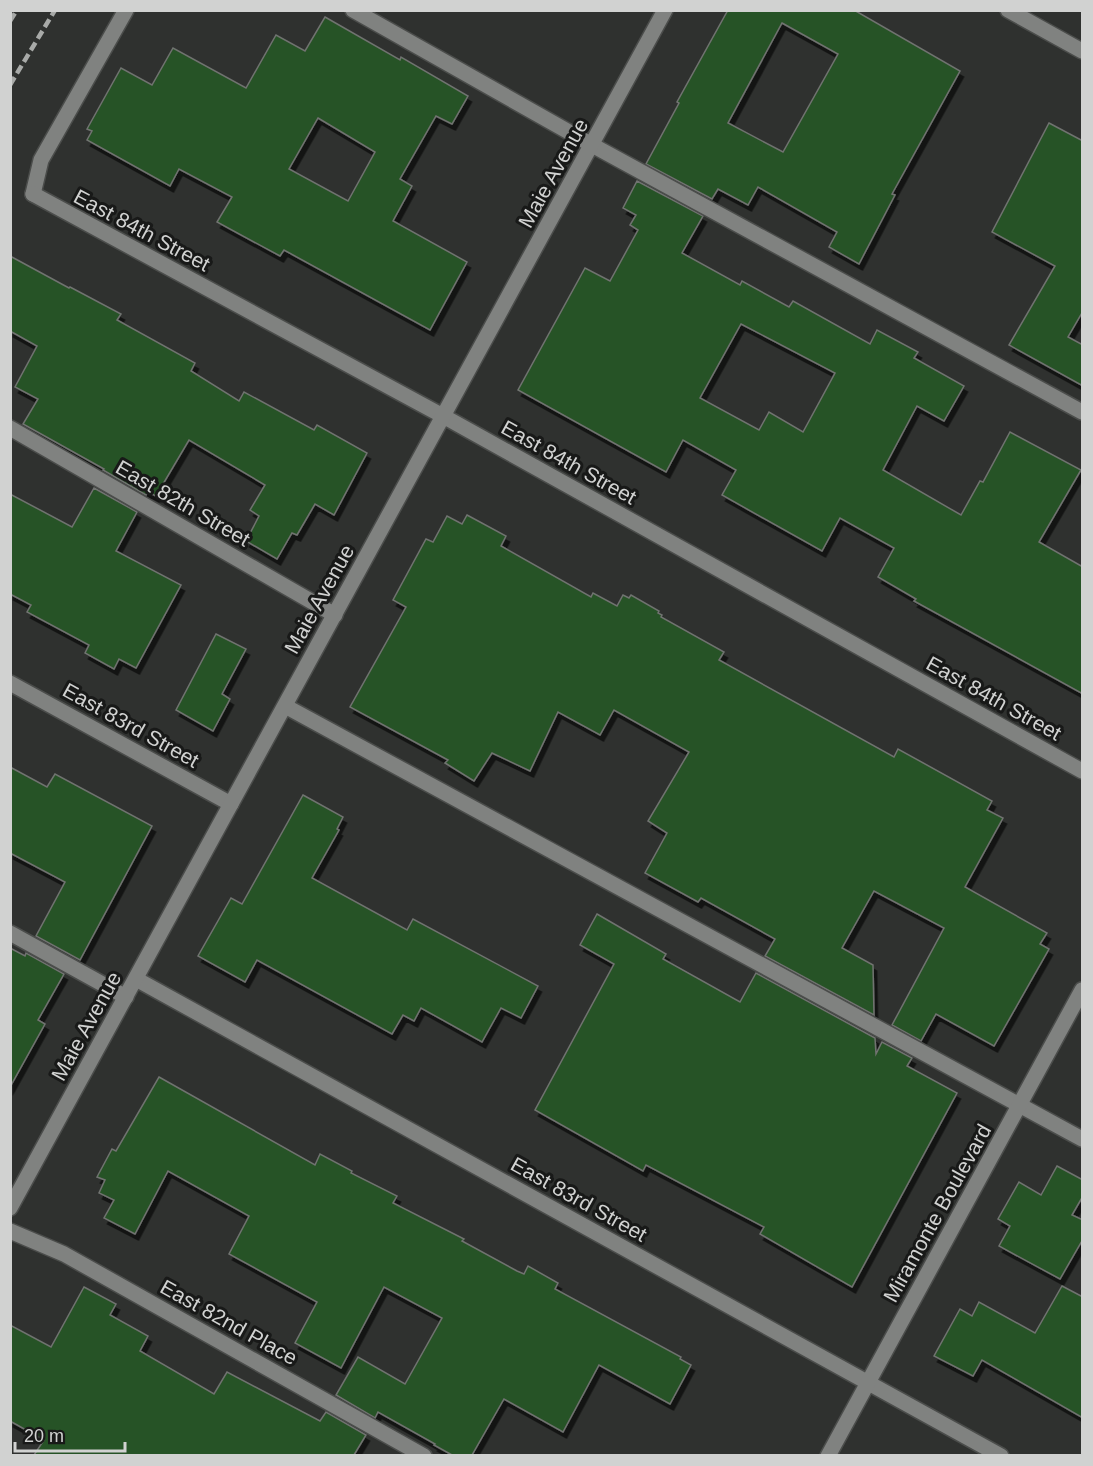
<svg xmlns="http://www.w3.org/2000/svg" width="1093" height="1466" font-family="Arial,sans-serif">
<defs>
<filter id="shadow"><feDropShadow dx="3.5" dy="6" stdDeviation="0" flood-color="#0009"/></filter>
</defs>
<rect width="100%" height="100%" fill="#2f312f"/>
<g fill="#285227" stroke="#707370" stroke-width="1.5" fill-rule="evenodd" filter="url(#shadow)">
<path d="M 728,10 L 854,10 L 960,71 L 892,194 L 895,195 L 859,264 L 829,247 L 837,232 L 758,187 L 748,205 L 718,189 L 712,199 L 646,164 L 679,103 L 677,102 ZM 782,23 L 838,54 L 783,152 L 728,123 Z"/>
<path d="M 325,17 L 400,60 L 401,57 L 468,96 L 452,124 L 436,116 L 400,179 L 412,186 L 393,221 L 467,262 L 430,330 L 284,250 L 280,256 L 217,222 L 232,197 L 179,169 L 170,186 L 87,140 L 92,131 L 87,129 L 121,68 L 152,85 L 173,48 L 246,88 L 276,35 L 305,51 ZM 318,118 L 375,152 L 348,201 L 289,169 Z"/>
<polygon points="1049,123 1083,141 1083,311 1068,337 1083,345 1083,386 1009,345 1055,266 992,232"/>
<path d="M 637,181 L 703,216 L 682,253 L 740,285 L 742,281 L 789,307 L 793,301 L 870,344 L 877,330 L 918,352 L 914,358 L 964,386 L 944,421 L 917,406 L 883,470 L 961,515 L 980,481 L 983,482 L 1010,432 L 1081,470 L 1039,542 L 1083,567 L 1083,694 L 914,601 L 916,599 L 878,577 L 894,548 L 840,518 L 822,551 L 722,495 L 736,470 L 683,440 L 666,472 L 518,390 L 585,268 L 610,281 L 638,230 L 630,225 L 636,215 L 623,208 ZM 741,324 L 835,373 L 803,432 L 769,412 L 759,430 L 700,398 Z"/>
<polygon points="10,256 69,288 70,287 121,314 117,320 195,363 191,371 239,401 244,392 314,430 317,425 367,453 334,515 315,504 297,535 292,533 277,559 246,541 259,516 250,510 265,485 189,440 156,496 148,492 146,495 103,470 104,469 23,424 38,399 15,387 37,346 10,331"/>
<polygon points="94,488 137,512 116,551 181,585 136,668 119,659 114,669 85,653 89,645 27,612 31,605 10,594 10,494 72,527"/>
<polygon points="467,515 506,536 501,546 591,597 593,593 617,606 623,595 629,598 631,595 659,611 658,613 662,615 661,617 724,652 719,660 894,757 898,749 992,801 987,810 1003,818 965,887 1047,933 1040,944 1049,949 994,1046 936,1014 921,1041 892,1025 944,928 874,891 842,948 873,965 874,1015 765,956 775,939 701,898 698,902 645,873 667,833 648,821 689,752 614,710 600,735 558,712 530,771 492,753 474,781 445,763 448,760 350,707 406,607 393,600 426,539 433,542 447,516 462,524"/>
<polygon points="216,634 246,649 222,694 230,699 213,731 176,710"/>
<polygon points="10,767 47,787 55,774 152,826 80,960 36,936 65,882 10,853"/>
<polygon points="303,795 343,817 337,829 339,830 312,878 407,930 413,919 538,986 521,1018 501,1008 482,1042 421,1008 414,1021 403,1015 392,1034 257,960 245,982 198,956 231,898 242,904"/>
<polygon points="597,914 666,954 663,959 740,1002 756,973 875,1038 876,1054 882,1042 912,1058 907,1066 957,1093 852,1287 760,1234 764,1227 646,1165 643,1171 535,1110 614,964 580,945"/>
<polygon points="10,948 25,956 26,953 64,974 38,1020 45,1024 10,1087"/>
<polygon points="159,1077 315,1165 320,1154 352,1171 351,1173 397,1196 393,1203 464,1239 462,1241 517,1271 524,1274 528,1266 558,1283 555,1289 681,1357 680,1359 691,1365 670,1404 599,1365 563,1432 504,1399 472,1455 452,1455 434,1445 435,1444 378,1412 375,1418 336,1395 358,1357 405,1384 442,1318 384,1287 341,1368 295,1343 317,1302 229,1254 249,1216 168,1171 135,1234 104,1218 114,1200 99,1193 105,1180 97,1177 112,1149 116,1151"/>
<polygon points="1057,1166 1083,1180 1083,1196 1072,1215 1083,1220 1083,1239 1060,1279 999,1246 1010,1226 998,1219 1019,1182 1041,1195"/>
<polygon points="1062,1286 1083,1297 1083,1418 982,1360 973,1376 934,1356 960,1309 972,1316 979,1302 1035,1333"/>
<polygon points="84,1287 116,1304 110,1315 148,1336 140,1351 214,1394 227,1372 320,1421 326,1412 366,1435 354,1455 34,1455 44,1440 10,1421 10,1325 51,1347"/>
</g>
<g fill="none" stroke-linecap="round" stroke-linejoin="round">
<g stroke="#4b4d4b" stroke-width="18">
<g id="service">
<polyline points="353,10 592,145 1082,412"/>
<polyline points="33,194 41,160 126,10"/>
<polyline points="285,706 1082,1139"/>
</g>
</g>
<g stroke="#4b4d4b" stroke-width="18">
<g id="minor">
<polyline points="1008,10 1082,51"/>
<polyline points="33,194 443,416 1082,771"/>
<polyline points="10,428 335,615"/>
<polyline points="10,683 231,804"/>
<polyline points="10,933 126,997"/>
<polyline points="136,979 1001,1456"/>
<polyline points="10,1208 665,10"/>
<polyline points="10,1231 64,1254 424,1456"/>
<polyline points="828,1456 1082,990"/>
</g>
</g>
<use href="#service" stroke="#808280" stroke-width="15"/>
<use href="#minor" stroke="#808280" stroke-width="15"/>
<g stroke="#a8aaa8" stroke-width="4.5" stroke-dasharray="9 4.5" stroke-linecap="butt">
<polyline points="10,21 17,10"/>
<polyline points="10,85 55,10"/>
</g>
</g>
<g text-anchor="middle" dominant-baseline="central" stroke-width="6" stroke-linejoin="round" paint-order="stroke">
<g font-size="21" fill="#d1d2d1" stroke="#181918">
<text transform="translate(553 173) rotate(-61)">Maie Avenue</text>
<text transform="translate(142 230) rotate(28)">East 84th Street</text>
<text transform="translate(569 462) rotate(29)">East 84th Street</text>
<text transform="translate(183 503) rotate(30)">East 82th Street</text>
<text transform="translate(319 599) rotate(-61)">Maie Avenue</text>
<text transform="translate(994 698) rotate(29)">East 84th Street</text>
<text transform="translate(131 725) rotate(29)">East 83rd Street</text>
<text transform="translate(86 1026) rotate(-61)">Maie Avenue</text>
<text transform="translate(579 1199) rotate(29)">East 83rd Street</text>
<text transform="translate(937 1213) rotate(-61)">Miramonte Boulevard</text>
<text transform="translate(229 1322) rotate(29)">East 82nd Place</text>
</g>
</g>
<rect width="1093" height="1466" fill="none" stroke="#d1d2d1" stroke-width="24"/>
<path d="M15 1442v9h110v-9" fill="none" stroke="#d1d2d1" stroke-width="3"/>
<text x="24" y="1442" font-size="18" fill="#d1d2d1" stroke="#181918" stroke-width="4.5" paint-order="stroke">20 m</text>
</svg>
